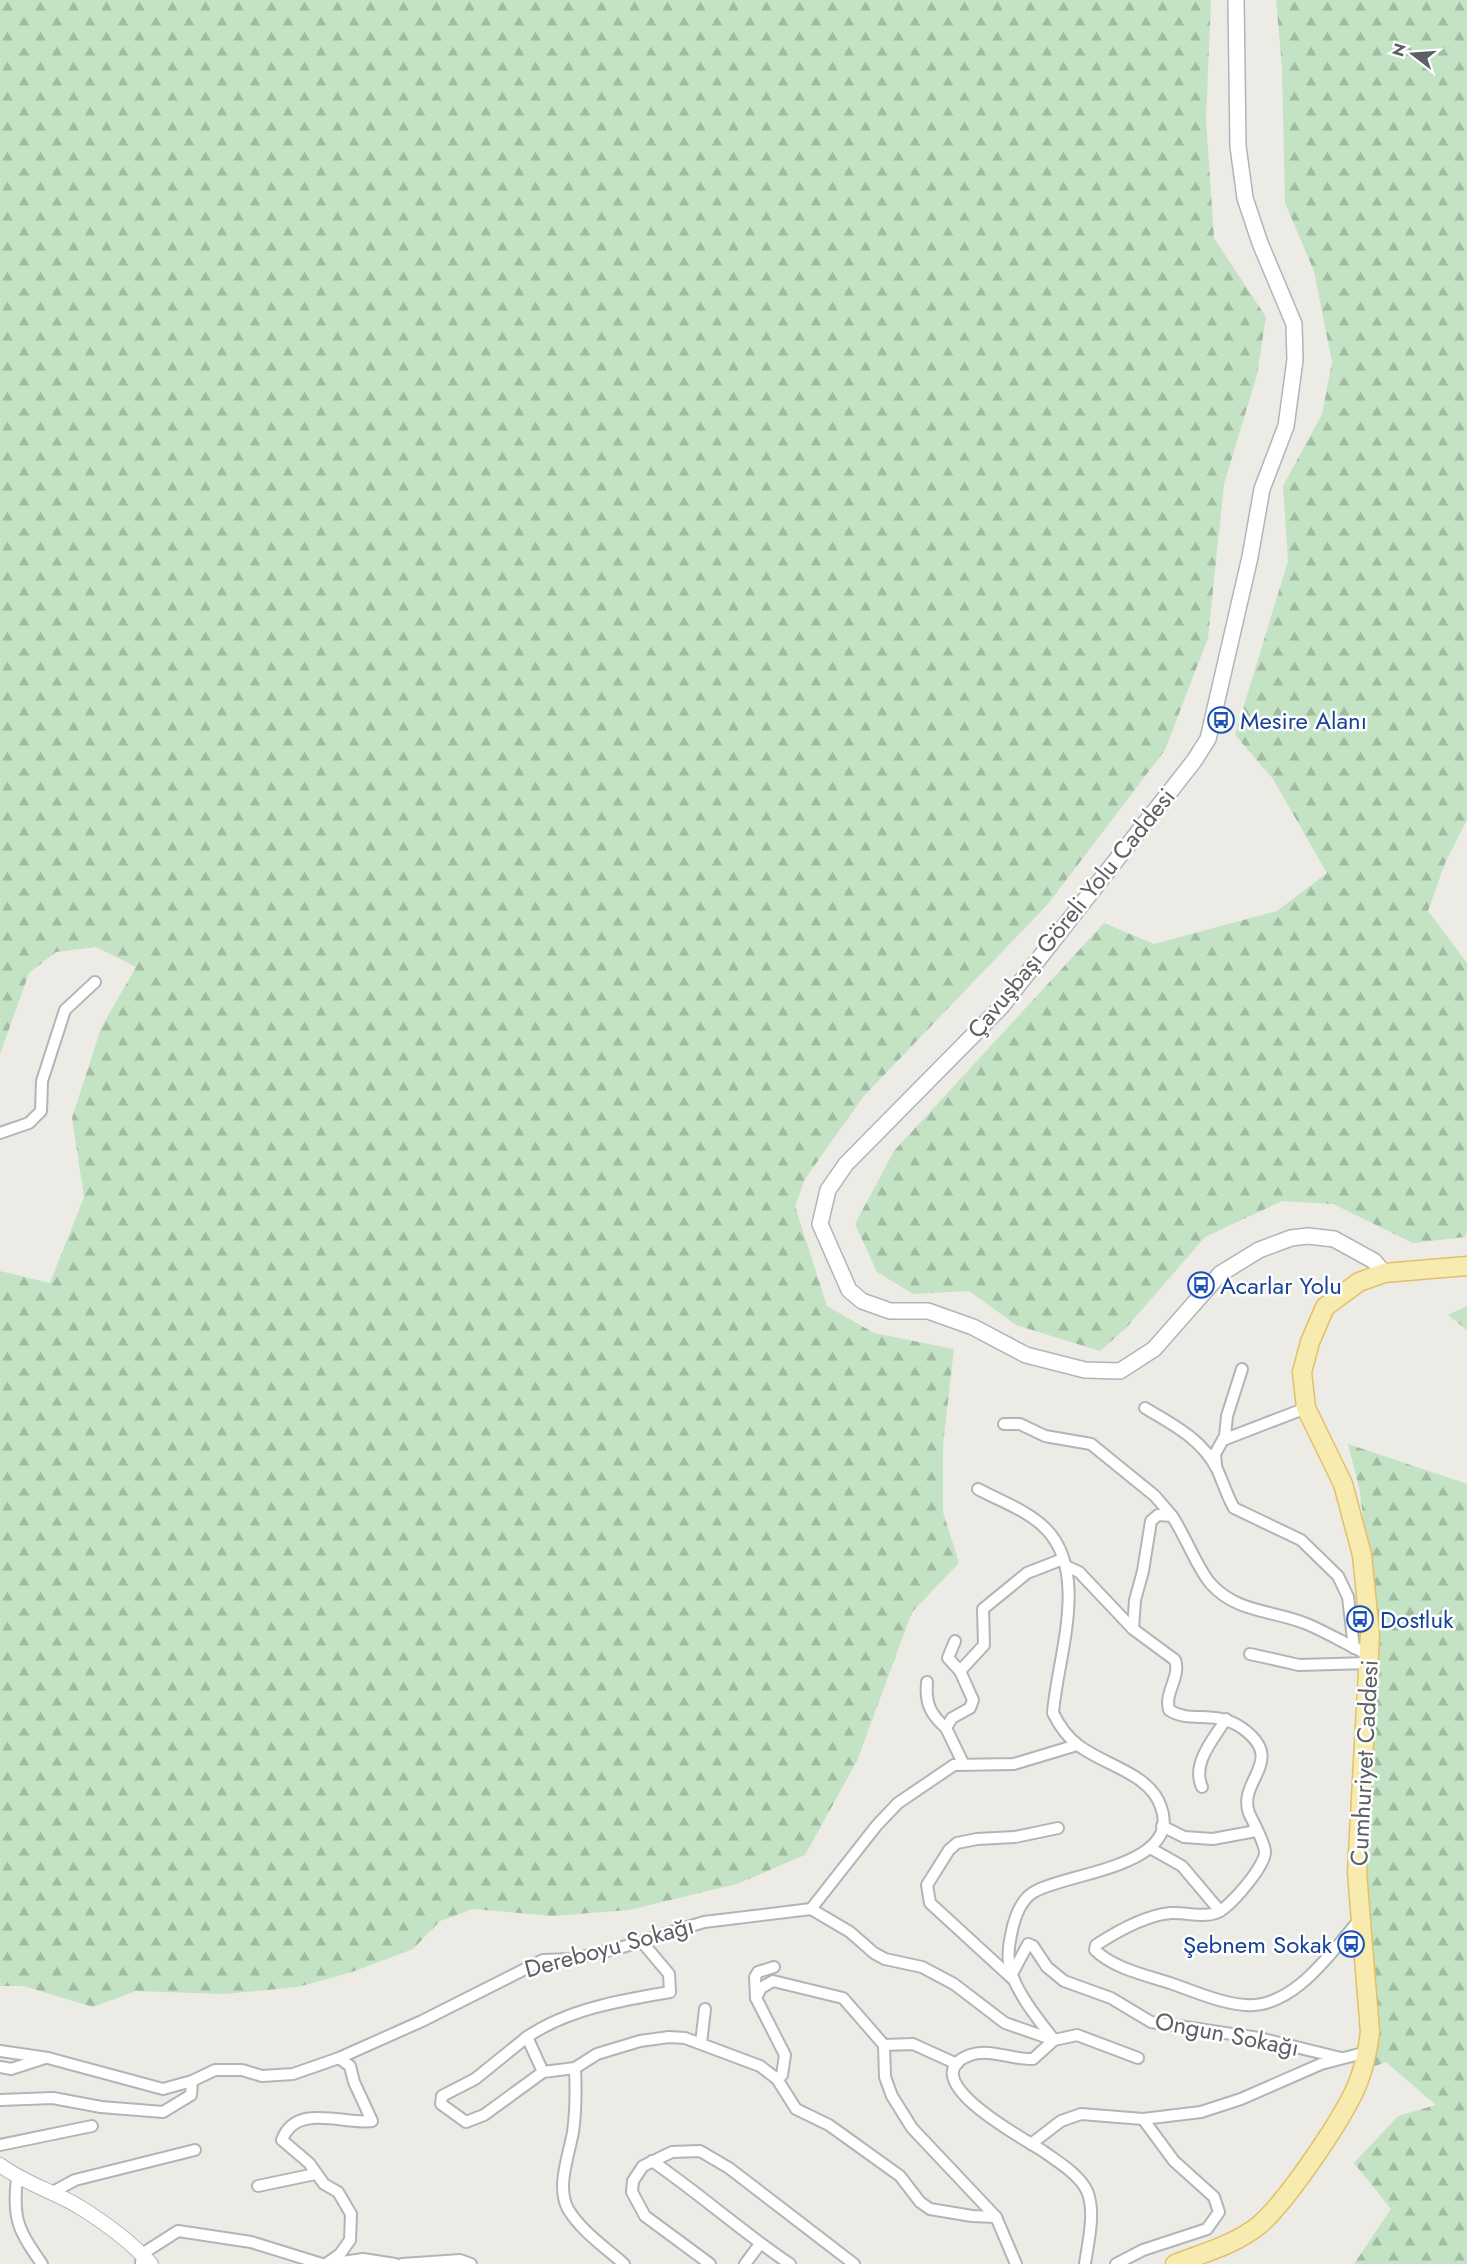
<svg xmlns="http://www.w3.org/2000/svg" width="1467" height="2264" font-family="Jost,sans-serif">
<defs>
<pattern id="forest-firs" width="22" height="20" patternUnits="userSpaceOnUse" patternTransform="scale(1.5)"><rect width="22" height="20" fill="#c4e3c4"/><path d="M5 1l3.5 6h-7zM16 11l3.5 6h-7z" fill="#a2bba3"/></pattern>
</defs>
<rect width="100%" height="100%" fill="#edebe5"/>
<g fill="url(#forest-firs)">
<polygon points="0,0 1211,0 1206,119 1214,238 1266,317 1257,375 1224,484 1208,638 1165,750 1048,904 863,1097 805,1179 795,1206 827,1306 874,1333 954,1349 943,1445 943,1512 959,1563 912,1612 857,1761 805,1855 737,1884 629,1910 552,1916 473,1909 440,1921 413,1949 352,1972 298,1987 224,1994 136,1991 93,2007 24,1986 0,1986 0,1271 50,1283 84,1197 72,1118 101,1028 136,967 96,947 56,952 29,973 0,1054"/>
<polygon points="1276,0 1467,0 1467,820 1445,863 1428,911 1467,963 1467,1229 1465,1237 1413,1243 1333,1204 1282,1201 1205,1237 1126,1328 1100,1351 1016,1325 969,1291 913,1294 877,1272 855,1224 894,1151 1104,923 1154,944 1277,911 1327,873 1273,779 1235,735 1288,561 1283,486 1322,414 1332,362 1314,271 1285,203 1282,67"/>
<polygon points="1467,1306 1467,1330 1448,1315"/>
<polygon points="1348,1444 1467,1484 1467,2264 1354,2264 1391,2209 1354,2163 1398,2116 1436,2105 1386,2062 1373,2067 1369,1950 1362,1867 1371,1587 1360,1492"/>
</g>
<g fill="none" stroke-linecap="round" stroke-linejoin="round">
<g stroke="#b2b5b8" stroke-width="14">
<g id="minor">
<polyline points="0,1133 29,1123 41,1111 42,1081 65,1010 95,982"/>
<path d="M 1145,1408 C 1172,1424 1202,1439 1217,1469 C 1223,1482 1227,1496 1234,1508 L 1301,1540 L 1338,1576 L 1348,1597 L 1354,1648"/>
<polyline points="1004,1424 1020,1424 1045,1436 1091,1444 1155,1496 1172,1516"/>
<polyline points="1223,1440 1306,1408"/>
<polyline points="1216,1466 1215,1454 1225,1436 1227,1416 1242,1369"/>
<path d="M 978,1489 C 1000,1501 1029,1511 1046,1529 C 1090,1574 1057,1659 1053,1713 C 1059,1725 1067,1737 1078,1745 C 1103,1765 1150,1773 1161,1807 C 1183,1867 1065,1873 1034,1892 C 1020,1900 1014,1919 1011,1935 C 1008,1948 1007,1962 1012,1975 C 1021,1999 1039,2020 1054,2040"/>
<path d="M 1066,1566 L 1079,1572 L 1133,1629 L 1175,1660 C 1181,1677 1164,1692 1169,1710 C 1190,1724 1215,1709 1242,1728 C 1288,1761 1237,1780 1249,1813 C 1254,1824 1263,1839 1265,1851 C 1267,1864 1229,1909 1216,1913 C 1203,1918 1185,1912 1171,1913 C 1147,1915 1116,1932 1096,1945 L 1095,1950 C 1113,1968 1145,1975 1170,1983 C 1193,1991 1220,2003 1245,2005 C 1295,2009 1333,1949 1362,1917"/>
<path d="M 1133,1629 L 1135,1600 L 1143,1571 L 1151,1521 L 1158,1515 L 1172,1516 C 1185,1535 1198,1570 1211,1584 C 1237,1613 1273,1610 1307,1624 C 1328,1633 1348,1645 1369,1655"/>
<polyline points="955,1641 948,1658 960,1671 973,1700 970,1708 952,1718 946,1728 963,1763"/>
<polyline points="1250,1654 1299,1665 1369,1663"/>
<polyline points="960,1671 984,1645 983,1609 1027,1573 1063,1559"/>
<path d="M 927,1682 C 925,1703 930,1714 946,1728"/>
<path d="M 1202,1787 C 1191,1763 1214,1739 1226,1719"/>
<polyline points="1162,1826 1184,1837 1213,1839 1256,1831"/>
<polyline points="1150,1848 1182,1866 1220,1911"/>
<polyline points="811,1909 850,1932 874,1953 885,1959 922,1967 954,1984 1005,2023 1054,2040"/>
<polyline points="1012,1974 1028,1944 1033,1946 1047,1967 1064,1981 1111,1998 1151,2022 1259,2038 1341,2058"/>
<polyline points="1014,1980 930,1903 927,1885 949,1850 957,1843 977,1839 1015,1837 1058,1828"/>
<polyline points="756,1998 755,1977 758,1972 774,1967"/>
<polyline points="527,2037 475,2079 442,2096 441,2104 466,2122 484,2115 543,2072 575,2068 597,2054 640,2041 669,2037 685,2038 760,2066 777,2079 796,2109 829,2125 900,2176 920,2202 930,2209 972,2216 996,2217"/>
<polyline points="701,2043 705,2009"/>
<polyline points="884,2045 885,2077 892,2096 912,2128 996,2217 1016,2264"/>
<polyline points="0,2051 48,2058 163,2089 192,2081 215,2070 242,2070 262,2076 293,2074 339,2058 422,2021 543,1960 571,1959 616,1949 704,1922 811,1909 877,1825 898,1803 954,1765 1014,1764 1077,1745"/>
<polyline points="0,2067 11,2069 45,2058"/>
<path d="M 575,2068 C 576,2090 576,2111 573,2132 C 569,2155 556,2187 568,2209 C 581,2231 606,2248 624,2264"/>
<path d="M 543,2072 L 527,2037 C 568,2009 622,2000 670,1992 L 669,1974 L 642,1942"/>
<polyline points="777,2079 782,2075 785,2055 756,1998 761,1988 773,1981 843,1998 884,2045 913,2044 957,2064"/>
<polyline points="0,2100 53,2098 101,2107 163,2112 191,2095 192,2081"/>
<polyline points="1031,2144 1061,2121 1081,2114 1143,2119 1201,2112 1241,2099 1321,2064 1367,2052"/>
<polyline points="0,2145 92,2126"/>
<path d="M 652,2161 C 699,2193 742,2232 790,2264"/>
<path d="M 17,2178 C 12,2220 19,2231 42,2264"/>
<polyline points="258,2186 315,2174"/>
<polyline points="51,2193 75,2180 195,2150"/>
<polyline points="141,2264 142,2254 178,2231 251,2242 322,2264"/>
<path d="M 326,2264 L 340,2254 L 350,2240 L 351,2214 L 338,2192 L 324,2184 L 309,2163 L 282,2140 C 296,2102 345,2125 372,2121 L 354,2082 L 350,2066 L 339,2058"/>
<polyline points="329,2264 363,2259 395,2264"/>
<polyline points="402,2264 460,2260 471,2264"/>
<polyline points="710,2264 645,2216 632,2192 633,2181 643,2166 672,2152 700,2151 729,2168 854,2264"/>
<polyline points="745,2264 760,2244"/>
<path d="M 1085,2264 C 1088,2242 1096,2212 1087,2191 C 1079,2174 1058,2162 1043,2151 C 1028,2141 909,2078 970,2055 C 989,2048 1013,2060 1033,2059 L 1054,2040 L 1077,2035 L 1138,2058"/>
<polyline points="1116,2264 1143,2250 1207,2229 1219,2212 1214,2197 1174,2161 1143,2119"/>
</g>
</g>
<g stroke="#b2b5b8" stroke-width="16">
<path id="tertiary" d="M 0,2165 C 24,2183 52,2191 78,2206 C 104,2222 131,2242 151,2264"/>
</g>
<g stroke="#b1b4b8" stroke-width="18">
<polyline id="secondary" points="1236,0 1238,146 1245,198 1260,243 1294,324 1295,360 1286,426 1262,489 1250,557 1208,739 1194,761 1001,1007 846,1164 828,1190 820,1224 849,1290 862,1301 890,1311 928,1311 973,1327 1026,1355 1085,1370 1120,1371 1154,1349 1220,1274 1259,1250 1291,1238 1308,1236 1334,1239 1374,1261 1384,1273"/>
</g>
<g stroke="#e3c068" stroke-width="21">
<path id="primary" d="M 1175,2264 C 1203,2253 1234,2245 1258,2226 C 1285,2204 1347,2114 1359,2080 C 1365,2065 1368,2048 1370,2032 L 1357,1872 L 1370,1634 L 1362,1555 L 1343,1484 L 1306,1408 L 1302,1372 L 1310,1342 L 1325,1307 L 1359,1282 L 1384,1273 L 1467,1266"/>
</g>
<use href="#minor" stroke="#fff" stroke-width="10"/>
<use href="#tertiary" stroke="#fff" stroke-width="14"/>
<use href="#secondary" stroke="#fff" stroke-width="15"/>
<use href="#primary" stroke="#f7ebb0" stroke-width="18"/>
</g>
<defs>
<g id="bus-ring" transform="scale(1.35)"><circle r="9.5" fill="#fff" stroke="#1a4fb4" stroke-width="1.5"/><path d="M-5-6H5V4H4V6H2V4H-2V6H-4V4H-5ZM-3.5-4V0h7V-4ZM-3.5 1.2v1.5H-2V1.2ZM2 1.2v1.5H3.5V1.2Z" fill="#1a4fb4"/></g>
</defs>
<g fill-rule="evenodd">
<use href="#bus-ring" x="1221" y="720"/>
<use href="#bus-ring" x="1201" y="1285"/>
<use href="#bus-ring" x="1360" y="1619"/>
<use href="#bus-ring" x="1351" y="1944"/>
</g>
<g text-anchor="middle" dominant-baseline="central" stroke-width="5" stroke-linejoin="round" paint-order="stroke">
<g font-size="24" fill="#164399" stroke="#fff" text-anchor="start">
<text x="1240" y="720">Mesire Alanı</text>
<text x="1220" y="1285">Acarlar Yolu</text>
<text x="1380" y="1619">Dostluk</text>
<text x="1332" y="1944" text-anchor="end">Şebnem Sokak</text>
</g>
<g font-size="24" fill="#5c6064" stroke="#fff">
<text transform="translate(1071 913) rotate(-51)">Çavuşbaşı Göreli Yolu Caddesi</text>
<text transform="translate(1364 1763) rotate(-87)">Cumhuriyet Caddesi</text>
<text transform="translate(609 1947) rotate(-15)">Dereboyu Sokağı</text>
<text transform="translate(1227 2034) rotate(11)">Ongun Sokağı</text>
</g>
</g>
<g transform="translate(1413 54) rotate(287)" stroke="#ffffff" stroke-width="4.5" paint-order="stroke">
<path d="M0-4.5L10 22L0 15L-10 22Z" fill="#5c6064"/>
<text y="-9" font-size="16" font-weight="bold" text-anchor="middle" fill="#5c6064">N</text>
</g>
</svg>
